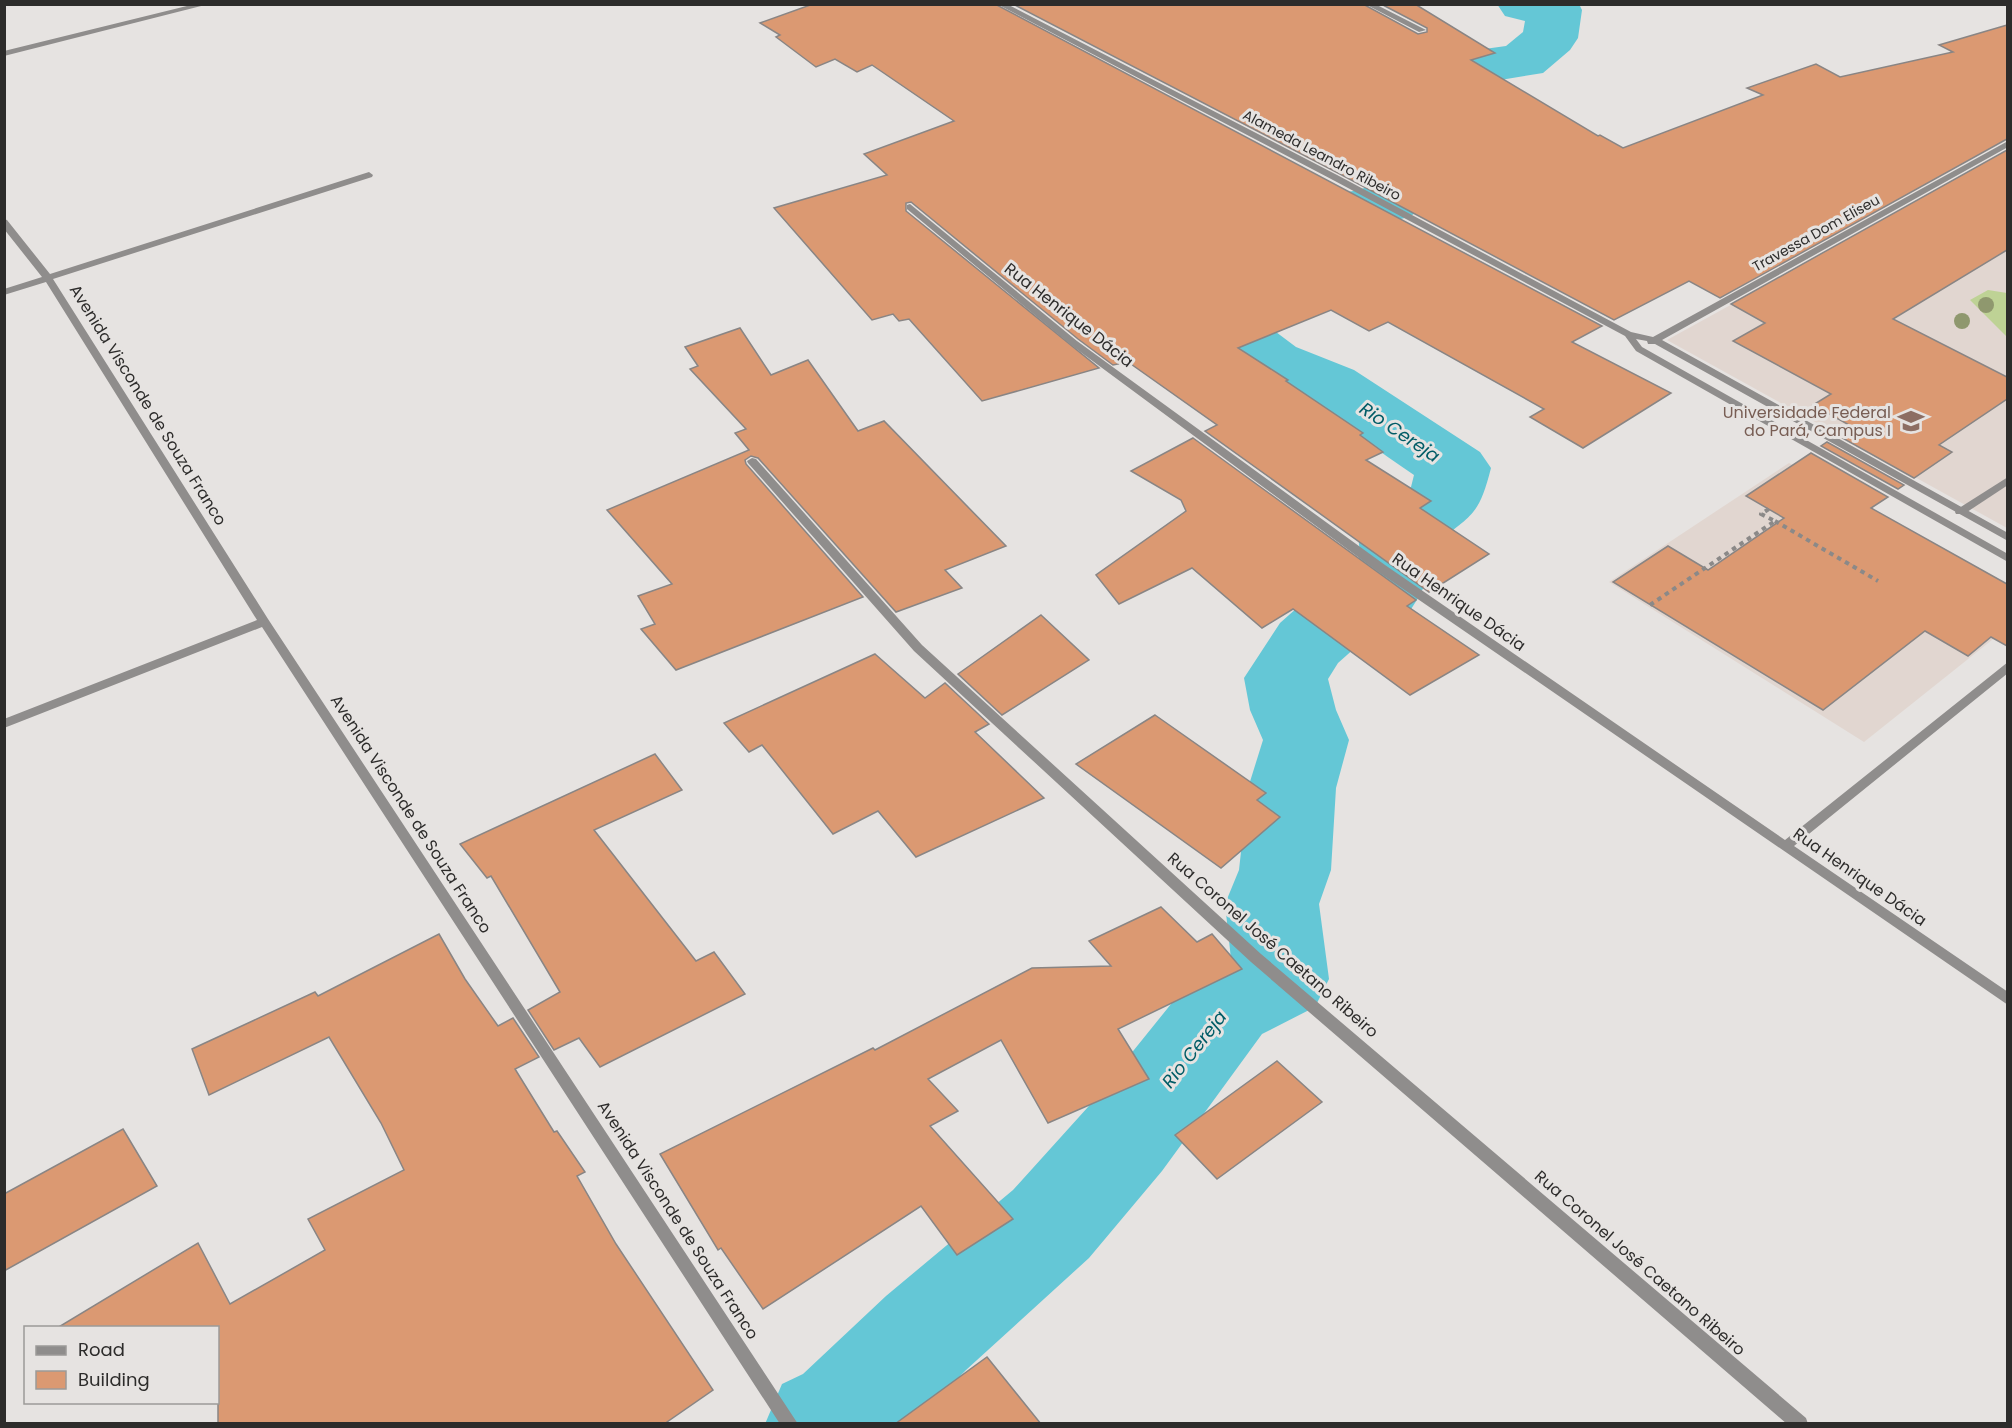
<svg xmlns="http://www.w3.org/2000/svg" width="2012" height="1428" font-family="Poppins,sans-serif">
<rect width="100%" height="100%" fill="#e6e3e1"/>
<g fill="#e1d6d0">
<polygon points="2007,153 2007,528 1667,340"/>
<polygon points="1789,463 2007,584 2007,628 1864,742 1609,582"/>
</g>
<polygon fill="#bed295" points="1988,290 2007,293 2007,337 1970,300"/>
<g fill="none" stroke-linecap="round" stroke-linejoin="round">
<path fill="#64c7d6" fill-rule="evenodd" d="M 1497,4 L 1579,4 L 1582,10 L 1578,38 L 1570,50 L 1543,73 L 1470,85 L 1382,79 L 1391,105 C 1421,118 1453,131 1473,159 L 1440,197 L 1409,217 L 1350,231 L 1282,232 L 1256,248 L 1254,271 L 1271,298 L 1276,332 L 1296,347 L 1354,370 L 1480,452 L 1491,468 C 1479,514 1474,514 1437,542 L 1438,555 L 1420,595 L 1408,614 L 1356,647 L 1338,663 L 1328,679 L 1336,710 L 1349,740 L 1336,788 L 1331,870 L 1319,904 L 1329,979 L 1315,1007 L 1262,1034 L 1162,1171 L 1089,1258 L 966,1370 L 913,1424 L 765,1424 L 782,1384 L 803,1374 L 886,1296 L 1013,1190 L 1088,1107 L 1192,978 L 1231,959 L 1225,904 L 1239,870 L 1248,788 L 1263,740 L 1250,710 L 1244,678 L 1280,623 L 1298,607 L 1348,578 L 1360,555 L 1358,533 L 1370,515 L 1411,487 L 1414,475 C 1378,451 1343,423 1305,401 C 1276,384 1241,381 1217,354 C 1202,337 1210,318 1203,298 C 1200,288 1189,280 1188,270 C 1182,228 1229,202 1265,195 C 1275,192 1286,194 1297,194 C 1343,193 1370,197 1405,161 L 1388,148 L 1344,128 L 1335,115 L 1319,66 L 1328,54 L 1381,45 L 1470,51 L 1506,46 L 1523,32 L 1525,21 L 1505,16 Z"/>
</g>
<g fill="#db9972" stroke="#898584" stroke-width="1.5">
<polygon points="813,4 995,4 1602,326 1572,342 1671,393 1583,448 1530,417 1544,409 1388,322 1369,331 1331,310 1238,348 1288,380 1286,381 1363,433 1360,435 1383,452 1366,460 1431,501 1420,508 1489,554 1429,592 1205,431 1217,425 1128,362 1113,365 1078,339 911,202 906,203 906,211 1099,368 982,401 909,319 899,321 893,314 872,320 774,208 887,175 864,154 954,121 872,65 857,72 835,59 816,67 776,37 780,35 760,23"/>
<polygon points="1013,4 1363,4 1418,34 1427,32 1427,28 1381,4 1415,4 1495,53 1471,60 1598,136 1600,135 1623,148 1763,95 1747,88 1816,64 1840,77 1953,52 1939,45 2007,25 2007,139 1720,298 1689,281 1614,320 1340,174"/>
<polygon points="2007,150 2007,250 1893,319 2007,377 2007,399 1939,445 1952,452 1914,478 1837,435 1851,426 1813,405 1831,394 1733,341 1765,323 1731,304"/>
<polygon points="740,328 771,375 808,360 858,431 884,421 1006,546 945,570 962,588 896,612 758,458 751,456 745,460 746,464 863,597 676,670 641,629 655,624 638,596 672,584 607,510 749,450 735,433 746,429 690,369 698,366 685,347"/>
<polygon points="1193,438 1416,600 1407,606 1479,655 1410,695 1293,609 1262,628 1192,568 1119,604 1096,575 1186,511 1181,500 1131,471"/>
<polygon points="1827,442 1904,485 1898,489 1821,446"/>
<polygon points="1811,453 1888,497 1871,508 2007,584 2007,646 1991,637 1968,656 1925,631 1823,710 1613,582 1668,546 1708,570 1784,518 1746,496"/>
<polygon points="1041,615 1089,660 1002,715 958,674"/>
<polygon points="875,654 925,698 945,683 989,724 975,732 1044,798 916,857 878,811 833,834 762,745 749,752 724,723"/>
<polygon points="1155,715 1266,793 1257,800 1280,817 1221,868 1076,764"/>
<polygon points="655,754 682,790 594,830 696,961 714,952 745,994 600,1067 579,1038 554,1050 528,1010 560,992 491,876 487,878 460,844"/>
<polygon points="1161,907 1197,942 1212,934 1242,969 1118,1029 1149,1079 1048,1123 1001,1040 928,1079 958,1111 930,1126 1013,1219 957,1255 921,1206 763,1309 721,1248 718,1250 660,1154 873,1048 875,1050 1032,968 1111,966 1089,941"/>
<polygon points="439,934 465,979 498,1026 513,1018 539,1057 515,1069 554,1132 557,1131 585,1172 577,1176 616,1244 713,1390 664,1424 218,1424 218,1328 57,1328 198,1243 230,1304 325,1250 308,1219 404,1170 381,1123 329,1037 209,1095 192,1049 315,992 318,996"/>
<polygon points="1277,1061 1322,1102 1217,1179 1175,1135"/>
<polygon points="123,1129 157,1186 4,1271 4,1194"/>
<polygon points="987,1357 1041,1424 895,1424"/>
</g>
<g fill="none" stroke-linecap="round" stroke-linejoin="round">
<g stroke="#8b8988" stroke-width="4" stroke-dasharray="4.5 4.5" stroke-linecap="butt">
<polyline points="1775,521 1878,581"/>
<polyline points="1650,605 1775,521 1761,514 1769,509"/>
</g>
<polygon fill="#8f8d8c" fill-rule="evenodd" points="2008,477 2008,485 1964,514 1956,514 1955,512 1956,510"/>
<g fill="#8f8d8c" fill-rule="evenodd">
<polygon points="195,4 209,4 4,56 4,51"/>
<polygon points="997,4 1007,4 1339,176 1631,332 1653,337 2008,141 2008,147 1662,340 2008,533 2008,541 1655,344 1648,344 1647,341 1636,339 1642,347 2008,554 2008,562 1636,351 1625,336 1333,180"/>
<polygon points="1365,4 1375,4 1426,30 1419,32"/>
<polygon points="369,172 373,175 372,177 53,279 268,619 798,1424 780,1424 262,627 4,728 4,719 257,620 46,282 4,295 4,289 42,277 4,229 4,219 7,220 50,274"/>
<polygon points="910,204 1077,341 1385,565 1785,840 2008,662 2008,673 1794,846 2008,992 2008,1005 1377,571 1071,345 907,209 907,205"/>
<polygon points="752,458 756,459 922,645 1261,954 1806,1418 1808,1424 1787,1424 1251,962 914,651 748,463 747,461"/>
</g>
</g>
<g fill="#8f986e">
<circle cx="1986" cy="305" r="8"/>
<circle cx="1962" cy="321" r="8"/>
</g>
<defs>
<g id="university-bare" transform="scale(2.07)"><path d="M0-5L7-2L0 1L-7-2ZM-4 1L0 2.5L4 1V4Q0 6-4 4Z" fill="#8d6e63" stroke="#e6e3e1" stroke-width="2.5" paint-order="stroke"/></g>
</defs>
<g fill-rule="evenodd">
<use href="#university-bare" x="1911" y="421"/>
</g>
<g text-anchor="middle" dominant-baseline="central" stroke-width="6" stroke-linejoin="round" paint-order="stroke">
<g font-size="14" fill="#2d2c2b" stroke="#e6e3e1">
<text transform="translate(1322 155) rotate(28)">Alameda Leandro Ribeiro</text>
<text transform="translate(1816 233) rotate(-29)">Travessa Dom Eliseu</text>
</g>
<g font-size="16" fill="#2d2c2b" stroke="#e6e3e1">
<text transform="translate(1069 315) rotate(38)">Rua Henrique Dácia</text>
<text transform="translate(148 405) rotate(58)">Avenida Visconde de Souza Franco</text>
<text transform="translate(1459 602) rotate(35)">Rua Henrique Dácia</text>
<text transform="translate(411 814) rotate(57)">Avenida Visconde de Souza Franco</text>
<text transform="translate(1860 877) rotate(35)">Rua Henrique Dácia</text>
<text transform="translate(1273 945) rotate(41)">Rua Coronel José Caetano Ribeiro</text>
<text transform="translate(678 1220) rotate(57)">Avenida Visconde de Souza Franco</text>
<text transform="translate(1640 1263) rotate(41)">Rua Coronel José Caetano Ribeiro</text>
</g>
<g font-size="16" fill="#785e54" stroke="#e6e3e1" text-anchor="end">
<text x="1891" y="412">Universidade Federal<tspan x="1891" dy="18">do Pará, Campus I</tspan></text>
</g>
<g font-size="18" font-style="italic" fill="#005c66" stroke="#e6e3e1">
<text transform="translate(1400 432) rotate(34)">Rio Cereja</text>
<text transform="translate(1194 1049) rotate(-52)">Rio Cereja</text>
</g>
</g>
<rect width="2012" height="1428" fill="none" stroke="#2d2c2b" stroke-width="12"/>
<rect x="24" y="1326" width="195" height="78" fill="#e6e3e1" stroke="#9c9a98" stroke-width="1.5"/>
<rect x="36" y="1346" width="30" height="9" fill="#8f8d8c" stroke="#9c9a98" stroke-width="1.5"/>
<text x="78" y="1356" font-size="18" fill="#2d2c2b">Road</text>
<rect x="36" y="1371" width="30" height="18" fill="#db9972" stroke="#9c9a98" stroke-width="1.5"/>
<text x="78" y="1386" font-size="18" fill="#2d2c2b">Building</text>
</svg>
